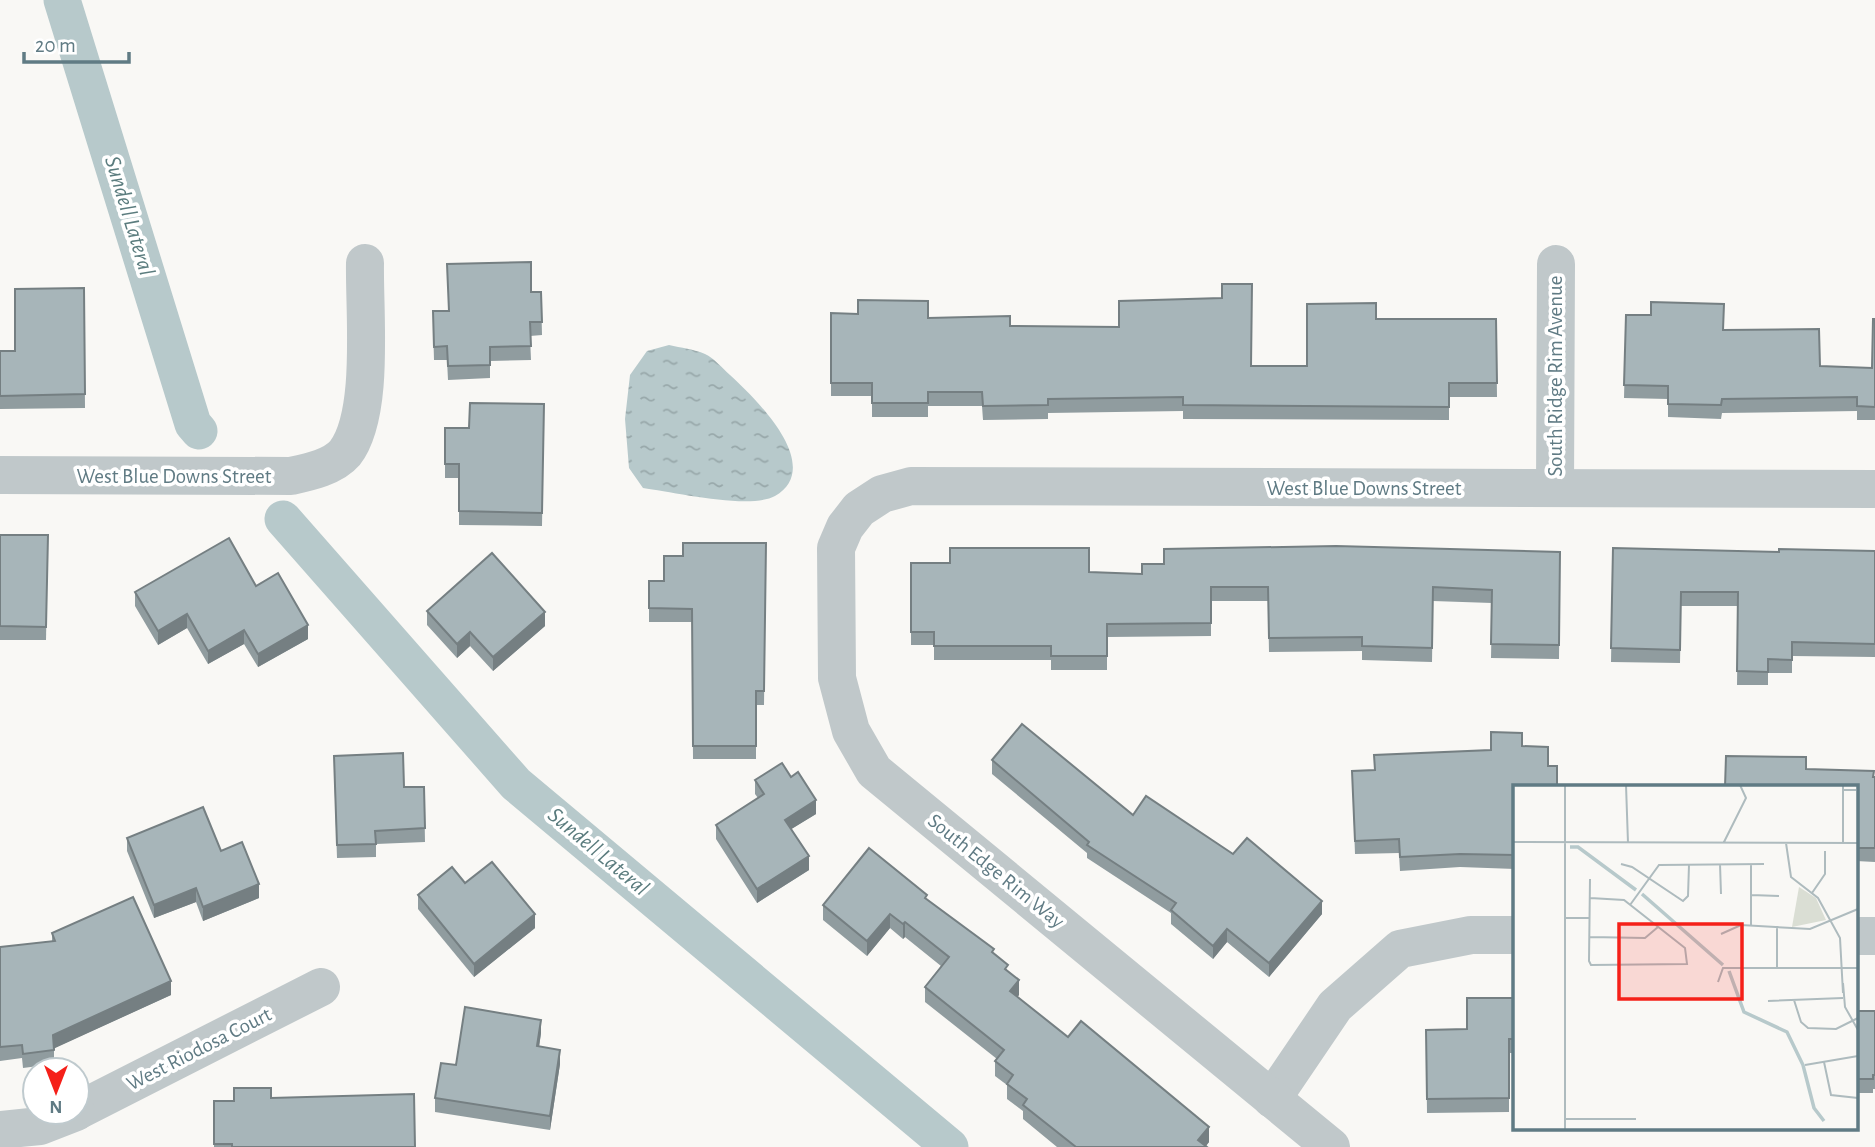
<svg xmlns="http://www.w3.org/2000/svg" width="1875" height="1147" font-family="'Alegreya Sans',sans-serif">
<defs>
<pattern id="water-ripples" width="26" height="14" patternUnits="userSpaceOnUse" patternTransform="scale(1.75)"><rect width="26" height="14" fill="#b7c9cb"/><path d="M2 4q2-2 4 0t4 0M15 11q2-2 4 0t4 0" fill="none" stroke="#98a8aa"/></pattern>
</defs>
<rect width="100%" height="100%" fill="#f9f8f5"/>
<path fill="url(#water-ripples)" d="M 669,345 C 681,348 694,349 705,354 C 714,358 722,368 730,375 C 754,397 826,466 775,496 C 750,510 673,492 643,488 L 629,468 L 625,419 L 630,375 L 647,351 Z"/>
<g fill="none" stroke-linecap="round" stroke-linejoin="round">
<g stroke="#b7c9cb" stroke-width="37">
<polyline points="62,0 193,424 199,431"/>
<polyline points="283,519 516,784 950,1147"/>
</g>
<g stroke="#c0c8ca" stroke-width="38">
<path d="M 0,475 L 291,476 C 309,472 333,467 345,453 C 375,414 364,313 365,263"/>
<polyline points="1555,488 1556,264"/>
<polyline points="1856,936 1875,936"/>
<polyline points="1272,1099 1335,1006 1400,949 1471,935 1514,935"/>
<polyline points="77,1111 321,987"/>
<polyline points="0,1130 40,1126 76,1112"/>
<polyline points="1331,1147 874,771 851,731 837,678 836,548 845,527 859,509 882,494 911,486 1875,489"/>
</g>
</g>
<g fill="#909c9f">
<polygon points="84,288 85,408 0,409 0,351 15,351"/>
<polygon points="531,292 541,292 542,335 530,336 531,360 490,361 490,378 448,380 447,360 434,360 433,325 448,311"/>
<polygon points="831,313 928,318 1010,326 1251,366 1307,366 1376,319 1496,319 1497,397 1449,397 1449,420 1183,419 1183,411 1048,413 1048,419 983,420 982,406 928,406 928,417 872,417 872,396 831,396"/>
<polygon points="1626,315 1723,330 1820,366 1872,368 1875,319 1875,420 1857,420 1857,411 1722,413 1721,419 1668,417 1668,399 1624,398"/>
<polygon points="544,404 542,526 459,525 459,478 445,478 445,428 469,428"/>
<polygon points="0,535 48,535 46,640 0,640"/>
<polygon points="766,543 764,705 756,705 756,759 693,759 692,622 649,622 649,581 664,581 683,556"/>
<polygon points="1613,548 1779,552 1875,551 1875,657 1792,656 1792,673 1768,673 1768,685 1737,685 1738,606 1681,606 1680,663 1611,662"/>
<polygon points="1560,552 1559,659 1491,658 1492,603 1433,601 1432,662 1362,660 1362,651 1269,652 1268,601 1211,601 1211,636 1107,637 1107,670 1051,670 1051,660 934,660 934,645 911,645 911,563 1089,572 1142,574 1164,564"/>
<polygon points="256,586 308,639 258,667 244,644 208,664 187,628 158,645 135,606 135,592"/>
<polygon points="427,611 545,626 493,671 470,646 457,658 427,625"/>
<polygon points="1374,755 1515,787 1515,869 1460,867 1400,871 1399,853 1355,854 1352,771 1375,770"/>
<polygon points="992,760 1133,815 1322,914 1269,977 1227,942 1213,959 1171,924 1171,913 1087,858 1087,853 992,774"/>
<polygon points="334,769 404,787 424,787 425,842 376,844 376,857 337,858"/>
<polygon points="1874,777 1875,777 1875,862 1856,861 1856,787"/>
<polygon points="755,780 816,814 791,829 809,870 757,903 716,839 716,825 758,798 755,794"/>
<polygon points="127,838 221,851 259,898 203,921 196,902 154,918 127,851"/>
<polygon points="465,883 535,928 474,977 418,909 418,895"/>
<polygon points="927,900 994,954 1008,971 1019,995 1017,997 1068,1037 1209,1142 1206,1146 1207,1147 1057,1147 1023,1119 1023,1111 1007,1099 1007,1085 995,1076 995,1061 997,1059 925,1002 925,987 941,966 905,937 903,939 890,928 867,956 823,920 823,905"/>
<polygon points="52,933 171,995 54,1048 54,1064 23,1068 22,1058 0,1061 0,947 52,941"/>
<polygon points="1515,998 1515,1053 1509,1053 1509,1112 1427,1113 1426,1030 1467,1029"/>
<polygon points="1856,1011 1875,1011 1875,1089 1873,1089 1873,1093 1856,1093"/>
<polygon points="541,1033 539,1047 560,1064 550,1130 435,1112 435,1098 456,1065"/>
<polygon points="271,1098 415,1147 214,1147 214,1101"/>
</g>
<g fill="#757f82">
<polygon points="545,612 545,626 493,671 493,657"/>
<polygon points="187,614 187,628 158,645 158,631"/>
<polygon points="308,625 308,639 258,667 258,654"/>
<polygon points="244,630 244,644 208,664 208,651"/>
<polygon points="470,632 470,646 457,658 457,644"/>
<polygon points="816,800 816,814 785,833 785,820"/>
<polygon points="809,856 809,870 757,903 757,889"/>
<polygon points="259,884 259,898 203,921 203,907"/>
<polygon points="196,888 196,902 154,918 154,905"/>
<polygon points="1322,901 1322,914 1269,977 1269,963"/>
<polygon points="535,914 535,928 474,977 474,964"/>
<polygon points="890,914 890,928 867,956 867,941"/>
<polygon points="905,922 905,937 903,939 903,924"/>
<polygon points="1227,929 1227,942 1213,959 1213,946"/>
<polygon points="1019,980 1019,995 1010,1006 1010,991"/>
<polygon points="171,981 171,995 53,1049 53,1035"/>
<polygon points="541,1020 541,1033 537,1060 537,1046"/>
<polygon points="560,1050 560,1064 550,1130 550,1116"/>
<polygon points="1209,1127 1209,1142 1205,1147 1198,1140"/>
</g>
<g fill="#a7b5b9" stroke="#757f82" stroke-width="2">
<polygon points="531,262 531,292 541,292 542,322 530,322 531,346 490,347 490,365 448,366 447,346 434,347 433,311 449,311 447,264"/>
<polygon points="1222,284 1252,284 1251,366 1307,366 1307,304 1376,303 1376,319 1496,319 1497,383 1449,383 1449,407 1183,405 1183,397 1048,399 1048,405 983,406 982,392 928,392 928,403 872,403 872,383 831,383 831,313 858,314 858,300 928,301 928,318 1010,316 1010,326 1119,327 1119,301 1222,298"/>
<polygon points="84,288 85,394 0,396 0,351 15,351 15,289"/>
<polygon points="1651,302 1724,304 1723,330 1819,329 1820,366 1872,368 1873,319 1875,319 1875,407 1857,406 1857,397 1722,399 1721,405 1668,404 1668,386 1624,385 1626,315 1651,315"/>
<polygon points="470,403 544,404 542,513 459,511 459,464 445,464 445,428 469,428"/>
<polygon points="0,535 48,535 46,627 0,626"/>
<polygon points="229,538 256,586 278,573 308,625 258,654 244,630 208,651 187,614 158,631 135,592"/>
<polygon points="683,543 766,543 764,691 756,691 756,746 693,746 692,609 649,608 649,581 664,581 664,556 683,556"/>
<polygon points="1336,546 1560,552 1559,645 1491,644 1492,590 1433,587 1432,648 1362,646 1362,637 1269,638 1268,587 1211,587 1211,623 1107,624 1107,656 1051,656 1051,646 934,646 934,632 911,632 911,563 950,563 950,548 1089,548 1089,572 1142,574 1142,564 1164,564 1164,549"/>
<polygon points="1613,548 1779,552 1779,549 1875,551 1875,644 1792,642 1792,660 1768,659 1768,672 1737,671 1738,592 1681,592 1680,650 1611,648"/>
<polygon points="492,553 545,612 493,657 470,632 457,644 427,611"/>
<polygon points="1022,724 1133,815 1146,796 1233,854 1247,838 1322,901 1269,963 1227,929 1213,946 1171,910 1176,903 1087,845 1089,842 992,760"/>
<polygon points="1491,732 1522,733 1522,746 1548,747 1548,766 1557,766 1557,787 1515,787 1515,855 1460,854 1400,857 1399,839 1355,841 1352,771 1375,770 1374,755 1491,750"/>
<polygon points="403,753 404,787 424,787 425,828 375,831 376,844 337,845 334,756"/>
<polygon points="1726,756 1806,757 1806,769 1874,771 1873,777 1875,777 1875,848 1856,848 1856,787 1725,787"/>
<polygon points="782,763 791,777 798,772 816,800 785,820 809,856 757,889 716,825 764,794 755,780"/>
<polygon points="203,807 221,851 242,842 259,884 203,907 196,888 154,905 127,838"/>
<polygon points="869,848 927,895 925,898 994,949 992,952 1008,965 1005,969 1019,980 1010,991 1068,1037 1081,1021 1209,1127 1198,1140 1207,1147 1076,1147 1023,1105 1027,1099 1007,1084 1013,1075 995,1061 1004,1050 925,987 949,957 905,922 903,924 890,914 867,941 823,905"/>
<polygon points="492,862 535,914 474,964 418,895 452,867 465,883"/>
<polygon points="133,897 171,981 53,1035 54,1050 23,1054 22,1045 0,1047 0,947 55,941 52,933"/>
<polygon points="1467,998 1515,998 1515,1039 1509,1039 1509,1098 1427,1099 1426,1030 1467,1029"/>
<polygon points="465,1007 541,1020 537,1046 560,1050 550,1116 435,1098 441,1063 456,1065"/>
<polygon points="1856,1011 1875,1011 1875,1075 1873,1075 1873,1079 1856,1079"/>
<polygon points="234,1088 271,1088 271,1098 414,1094 415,1147 232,1147 232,1144 214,1144 214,1101 234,1101"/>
</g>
<g text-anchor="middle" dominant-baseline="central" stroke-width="7" stroke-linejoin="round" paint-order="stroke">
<g font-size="21" fill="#607b84" stroke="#fff">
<text transform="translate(1555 376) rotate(-90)">South Ridge Rim Avenue</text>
<text x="174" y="476">West Blue Downs Street</text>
<text x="1364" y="488">West Blue Downs Street</text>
<text transform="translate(996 871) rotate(39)">South Edge Rim Way</text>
<text transform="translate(199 1049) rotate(-27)">West Riodosa Court</text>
</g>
<g font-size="23" font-style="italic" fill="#5b7c7e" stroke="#fff">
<text transform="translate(129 216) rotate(73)">Sundell Lateral</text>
<text transform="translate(598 852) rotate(40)">Sundell Lateral</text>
</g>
</g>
<g transform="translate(1513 785)">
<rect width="345" height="345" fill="#f9f8f5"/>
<path d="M 286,102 L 303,113 L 313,135 L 279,142 Z" fill="#daded4"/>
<path fill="none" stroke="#b7c9cb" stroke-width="3.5" d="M 57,62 L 65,62 L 123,105M 129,109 L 210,180M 216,186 L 231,227 L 274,247 L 290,280 L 301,323 L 311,336"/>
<path fill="none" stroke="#aebbbe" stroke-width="2" d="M 113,0 L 115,58M 330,5 L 343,5 L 333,5M 0,57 L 345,58M 211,57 L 233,13 L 227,0M 273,58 L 278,92 L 305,113 L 327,153 L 330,208M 330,58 L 330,0M 108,79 L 119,82 L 170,116 L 175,111 L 176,80M 207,79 L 208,109M 299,108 L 312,89 L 312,66M 238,110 L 266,111M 77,113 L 111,115 L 172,163 L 174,179 L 78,180 L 76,176 L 77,94M 117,120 L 146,80 L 251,79M 52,133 L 77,133M 238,140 L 238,79M 208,149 L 228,140 L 297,144 L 345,124M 77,152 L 132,153 L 145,142M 264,183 L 264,141M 205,197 L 210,183 L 345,183M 330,198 L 332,222 L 345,245M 281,215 L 288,237 L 295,243 L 323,244 L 345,233M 255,216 L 330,213M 311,277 L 318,310 L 345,313M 292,280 L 345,271M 52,334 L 123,334M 52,344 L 52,0"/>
<path fill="#f52019" fill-opacity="0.15" stroke="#f52019" stroke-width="3.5" d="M 106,139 L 229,139 L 229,214 L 106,214 Z"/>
<rect width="345" height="345" fill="none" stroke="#607b84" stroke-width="3.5"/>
</g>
<g transform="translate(56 1091) rotate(180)"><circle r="33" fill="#ffffff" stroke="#bfcace" stroke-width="2"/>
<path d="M0-5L12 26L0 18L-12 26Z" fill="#f52019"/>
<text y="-10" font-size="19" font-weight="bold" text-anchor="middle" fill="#607b84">N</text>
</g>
<path d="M24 52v10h105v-10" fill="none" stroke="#607b84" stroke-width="3.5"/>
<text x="35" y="52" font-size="21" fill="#607b84" stroke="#ffffff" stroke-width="5" paint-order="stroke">20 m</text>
</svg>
